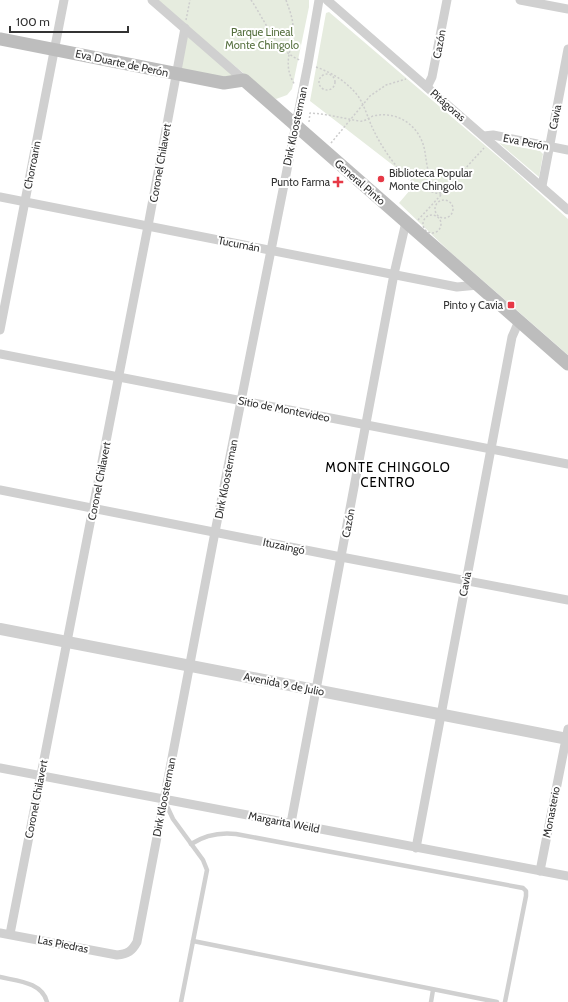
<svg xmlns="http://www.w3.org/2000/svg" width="568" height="1002" font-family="Cabin,sans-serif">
<rect width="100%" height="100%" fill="#fff"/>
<g fill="#e6ecdf">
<polygon points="155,0 309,0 309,7 292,89 287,95 276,99 271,96"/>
<polygon points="329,12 516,172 568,219 568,355 449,251 399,203 416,183 310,101 326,13"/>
<polygon points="185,28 244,80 176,74"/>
<polygon points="499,143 540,151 543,154 539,177"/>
</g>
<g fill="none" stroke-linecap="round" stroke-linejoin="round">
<g stroke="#cdcdcd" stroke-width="1.5" stroke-dasharray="2 2" stroke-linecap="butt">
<path d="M 251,0 C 265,20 276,51 300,60"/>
<path d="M 286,0 C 289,9 293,18 293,27 C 293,50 281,63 295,85"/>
<polyline points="186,20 190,0"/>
<path d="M 316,67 C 333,73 347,82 358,96 C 365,106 368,119 373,129 C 386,156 410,191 442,194"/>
<circle cx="327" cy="82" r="8"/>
<path d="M 309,122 L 310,113 C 327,114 342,118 359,121 C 365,122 368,118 373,116 C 399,110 421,127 425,152 C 427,167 429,184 442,194"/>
<polyline points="331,143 370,96 386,85 406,79"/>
<circle cx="444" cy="209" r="9"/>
<circle cx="432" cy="224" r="9"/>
<polyline points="418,220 484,148"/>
</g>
<g stroke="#d0d0d0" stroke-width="4.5">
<polyline points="165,802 173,819 203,860 207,870 181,1002"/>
<path d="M 191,844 C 205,835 219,832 236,834 L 523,888 L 526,891 L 526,896 L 505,1002"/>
<polyline points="193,941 497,1002"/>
<path d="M 0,977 C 17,981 42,982 47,1002"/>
<polyline points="431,1002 433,990"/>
</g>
<g stroke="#d0d0d0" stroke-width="9">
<polyline points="152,0 244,80"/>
<polyline points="327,0 568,210"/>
<polyline points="520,0 568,9"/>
<polyline points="427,87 432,77 447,0"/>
<polyline points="484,136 493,135 568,150"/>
<polyline points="542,186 568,49"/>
<polyline points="0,197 457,287 478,285"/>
<polyline points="0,330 64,0"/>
<polyline points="0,354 568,464"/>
<polyline points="0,490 341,557 568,600"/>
<polyline points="0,768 568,876"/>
<polyline points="291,823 394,274 406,222"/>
<polyline points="416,848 512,337 519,321"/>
<polyline points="540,871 568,729"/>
<path d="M 0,933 L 117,955 C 128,954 132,951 137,942 L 215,532 L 308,64 L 319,0"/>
<polyline points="10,934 148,226 185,28"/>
</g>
<polyline stroke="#d0d0d0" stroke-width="12" points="0,629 568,739"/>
<polyline stroke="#bdbdbd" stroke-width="13" points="0,39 224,83 244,80 568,364"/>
</g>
<g fill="#e63946" stroke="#fff" stroke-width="1.5">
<circle cx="381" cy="179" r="4"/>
<path d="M336 176h4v4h4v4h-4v4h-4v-4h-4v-4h4z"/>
<rect x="507" y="301" width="8" height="8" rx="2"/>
</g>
<g text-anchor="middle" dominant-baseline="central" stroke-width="4" stroke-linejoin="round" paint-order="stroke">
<g font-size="11" fill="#56703f" stroke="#fff">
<text x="262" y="32">Parque Lineal<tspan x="262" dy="13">Monte Chingolo</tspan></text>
</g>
<g font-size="11" fill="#333" stroke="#fff">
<text transform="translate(439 44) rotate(-79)">Cazón</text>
<text transform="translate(122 63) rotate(12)">Eva Duarte de Perón</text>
<text transform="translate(448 105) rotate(41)">Pitágoras</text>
<text transform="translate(555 117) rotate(-79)">Cavia</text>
<text transform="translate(295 126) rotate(-78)">Dirk Kloosterman</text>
<text transform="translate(526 142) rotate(11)">Eva Perón</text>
<text transform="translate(160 163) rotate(-80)">Coronel Chilavert</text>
<text transform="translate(32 165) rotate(-79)">Chorroarin</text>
<text transform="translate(360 182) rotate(41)">General Pinto</text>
<text transform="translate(239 244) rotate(11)">Tucumán</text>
<text transform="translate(284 409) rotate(11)">Sitio de Montevideo</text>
<text transform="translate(226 479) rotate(-79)">Dirk Kloosterman</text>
<text transform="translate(99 481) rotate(-79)">Coronel Chilavert</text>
<text transform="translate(348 523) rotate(-79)">Cazón</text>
<text transform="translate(284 546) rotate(12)">Ituzaingó</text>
<text transform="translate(465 584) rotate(-79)">Cavia</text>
<text transform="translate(284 684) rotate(11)">Avenida 9 de Julio</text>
<text transform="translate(164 797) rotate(-79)">Dirk Kloosterman</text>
<text transform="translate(36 799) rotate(-79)">Coronel Chilavert</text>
<text transform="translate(551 812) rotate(-79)">Monasterio</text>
<text transform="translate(284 822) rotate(11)">Margarita Weild</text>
<text transform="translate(63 944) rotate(11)">Las Piedras</text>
</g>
<g font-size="11" fill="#333" stroke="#fff" text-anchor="end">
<text x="389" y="173" text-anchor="start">Biblioteca Popular<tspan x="389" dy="13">Monte Chingolo</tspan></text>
<text x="330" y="182">Punto Farma</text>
<text x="503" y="305">Pinto y Cavia</text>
</g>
<g font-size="13" letter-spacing="1" fill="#000" stroke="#fff">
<text x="388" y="467">MONTE CHINGOLO<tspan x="388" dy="15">CENTRO</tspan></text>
</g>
</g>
<path d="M10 26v6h118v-6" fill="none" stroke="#333333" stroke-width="2"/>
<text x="16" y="26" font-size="12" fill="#333333" stroke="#ffffff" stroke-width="3" paint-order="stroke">100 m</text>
</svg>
